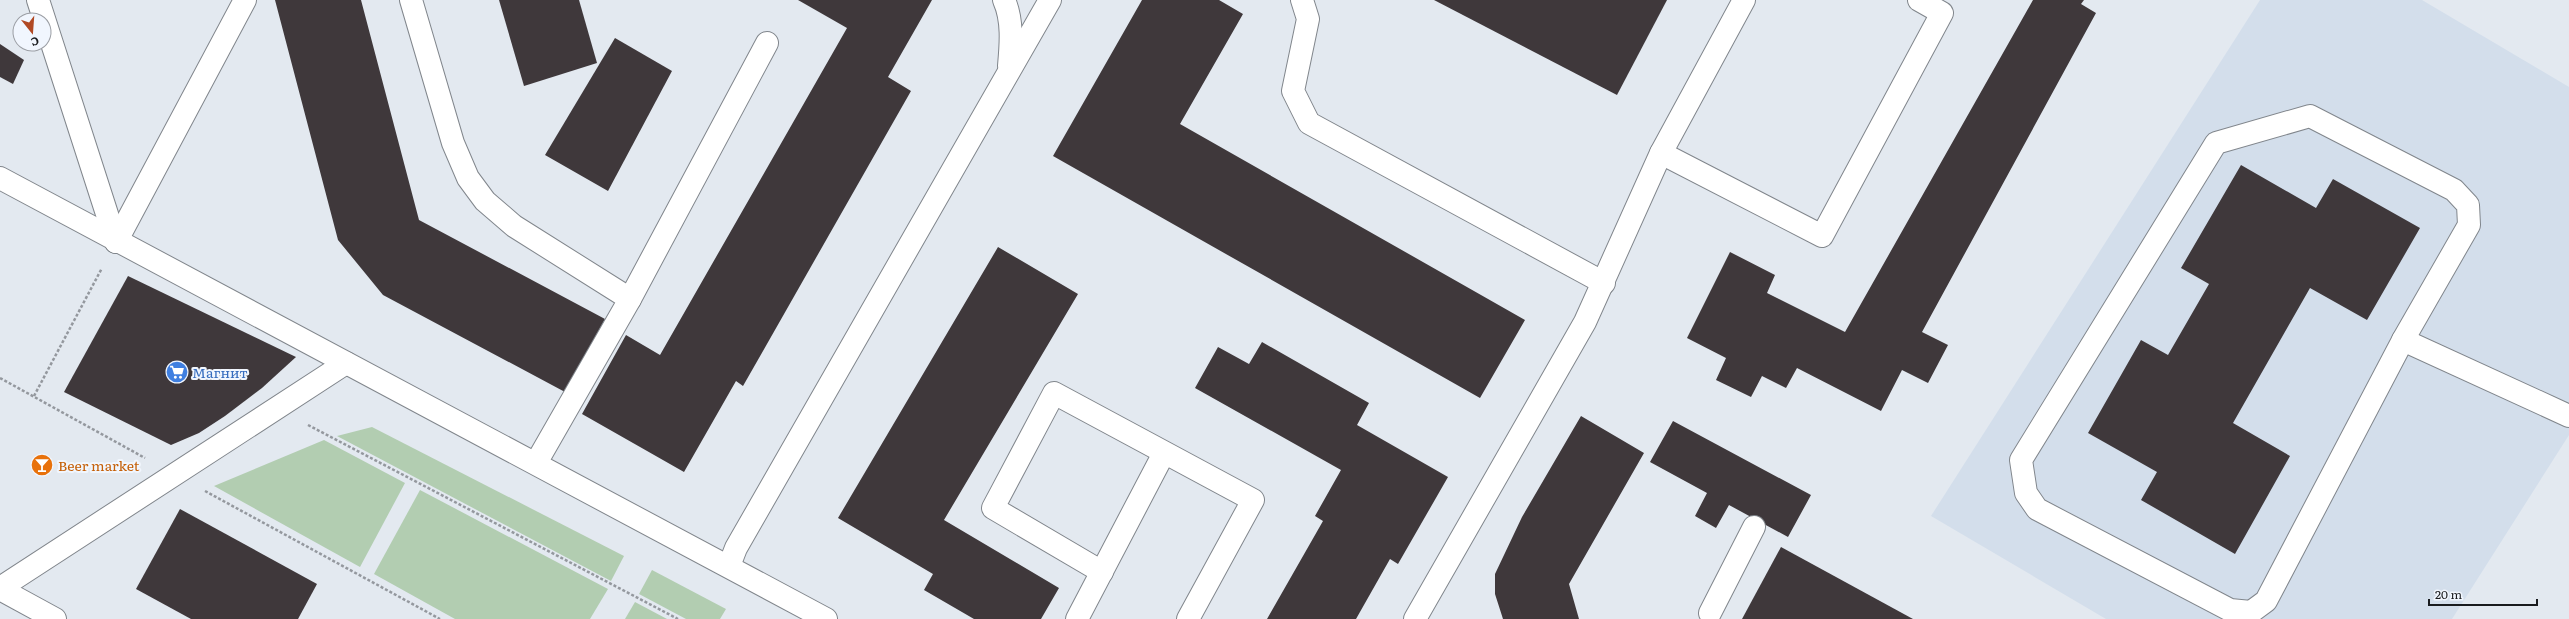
<svg xmlns="http://www.w3.org/2000/svg" width="2569" height="619" font-family="Literata,serif">
<rect width="100%" height="100%" fill="#e3e9f0"/>
<polygon fill="#d3deeb" points="2260,0 2422,0 2569,87 2569,435 2452,619 2106,619 1931,516"/>
<g fill="#b2cdb1">
<polygon points="372,427 624,556 611,581 337,436"/>
<polygon points="324,440 405,483 360,567 214,486"/>
<polygon points="420,490 608,589 590,619 455,619 374,574"/>
<polygon points="652,570 726,609 720,619 686,619 639,594"/>
<polygon points="635,602 667,619 625,619"/>
</g>
<g fill="#3f383b">
<polygon points="275,0 361,0 419,220 605,319 565,392 383,295 338,240"/>
<polygon points="499,0 579,0 597,63 524,86"/>
<polygon points="798,0 932,0 888,77 911,91 743,386 736,381 684,472 582,414 626,335 660,355 847,28"/>
<polygon points="1142,0 1219,0 1243,14 1180,124 1525,320 1480,398 1053,156"/>
<polygon points="1434,0 1667,0 1617,95"/>
<polygon points="2033,0 2084,0 2081,4 2096,13 1922,332 1948,345 1928,383 1902,370 1881,411 1797,368 1786,388 1762,376 1751,397 1716,380 1726,358 1687,338 1730,252 1775,275 1767,293 1845,332"/>
<polygon points="615,38 672,71 608,191 545,155"/>
<polygon points="0,44 24,60 13,84 0,77"/>
<polygon points="2241,165 2316,208 2333,179 2420,228 2367,320 2310,288 2233,423 2290,456 2235,554 2141,500 2157,472 2088,433 2141,340 2168,355 2209,284 2181,268"/>
<polygon points="998,247 1078,294 944,520 1059,588 1041,619 974,619 924,590 933,574 838,518"/>
<polygon points="128,276 296,357 262,388 225,416 199,433 171,445 64,392"/>
<polygon points="1262,342 1369,403 1357,425 1448,477 1398,564 1390,559 1356,619 1267,619 1323,521 1315,516 1341,470 1195,388 1218,347 1249,364"/>
<polygon points="1581,416 1644,453 1569,584 1579,619 1503,619 1495,594 1495,574 1522,517"/>
<polygon points="1673,421 1811,495 1788,537 1729,505 1716,528 1695,516 1707,493 1650,462"/>
<polygon points="180,509 317,584 298,619 191,619 136,589"/>
<polygon points="1781,547 1913,619 1742,619"/>
</g>
<g fill="none" stroke-linecap="round" stroke-linejoin="round">
<g stroke="#81868c" stroke-width="24">
<g id="minor">
<polyline points="38,0 116,242"/>
<polyline points="411,0 453,143 468,178 485,201 514,226 630,299 536,463"/>
<path d="M 1004,0 C 1013,20 1011,44 1009,66"/>
<polyline points="1302,0 1308,19 1293,91 1309,123 1604,283"/>
<polygon points="2310,116 2454,190 2468,205 2469,225 2403,340 2266,601 2251,612 2230,610 2037,509 2026,493 2021,460 2216,143"/>
<polyline points="1661,153 1822,236 1942,13 1919,0"/>
<polyline points="0,178 826,619"/>
<polyline points="116,242 245,0"/>
<polyline points="630,299 767,43"/>
<polyline points="2403,340 2569,416"/>
<polyline points="729,566 736,548 1050,0"/>
<polyline points="1102,572 993,508 1054,393 1253,500 1188,619"/>
<polyline points="0,588 346,363"/>
<polyline points="0,589 55,619"/>
<polyline points="1710,613 1754,527"/>
<polyline points="1077,619 1164,453"/>
<polyline points="1415,619 1585,322 1661,153 1744,0"/>
</g>
</g>
<g stroke="#94989e" stroke-width="2.5" stroke-dasharray="3 2" stroke-linecap="butt">
<polyline points="0,378 145,458"/>
<polyline points="34,396 102,268"/>
<polyline points="308,425 678,619"/>
<polyline points="205,491 440,619"/>
</g>
<use href="#minor" stroke="#fff" stroke-width="22"/>
</g>
<defs>
<g id="supermarket-disc" transform="scale(1.15)"><circle r="9.5" fill="#3f7fe0" stroke="#f1f6fe"/><path d="M-6-5.5h2.5l.6 2H6L4.5 2H-2.5L-4.4-4H-6ZM-1.5 3.2a1.3 1.3 0 1 0 .1 0ZM3 3.2a1.3 1.3 0 1 0 .1 0Z" fill="#fff"/></g>
<g id="bar-disc" transform="scale(1.15)"><circle r="9.5" fill="#e8710a" stroke="#f1f6fe"/><path d="M-6-5H6L.8 .8V4.5H3.5V6h-7V4.5H-.8V.8Z" fill="#fff"/></g>
</defs>
<g fill-rule="evenodd">
<use href="#supermarket-disc" x="177" y="372"/>
<use href="#bar-disc" x="42" y="465"/>
</g>
<g text-anchor="middle" dominant-baseline="central" stroke-width="4" stroke-linejoin="round" paint-order="stroke">
<g font-size="14" fill="#366cbe" stroke="#f1f6fe" text-anchor="start">
<text x="192" y="372">Магнит</text>
</g>
<g font-size="14" fill="#c56008" stroke="#f1f6fe" text-anchor="start">
<text x="58" y="465">Beer market</text>
</g>
</g>
<g transform="translate(32 32) rotate(163)"><circle r="19" fill="#f1f6fe" stroke="#9b9ea4"/>
<path d="M0-3L7 15L0 10L-7 15Z" fill="#b14924"/>
<text y="-6" font-size="11" font-weight="bold" text-anchor="middle" fill="#191b1e">С</text>
</g>
<path d="M2429 599v6h108v-6" fill="none" stroke="#191b1e" stroke-width="2"/>
<text x="2435" y="599" font-size="12" fill="#191b1e" stroke="#f1f6fe" stroke-width="3" paint-order="stroke">20 m</text>
</svg>
